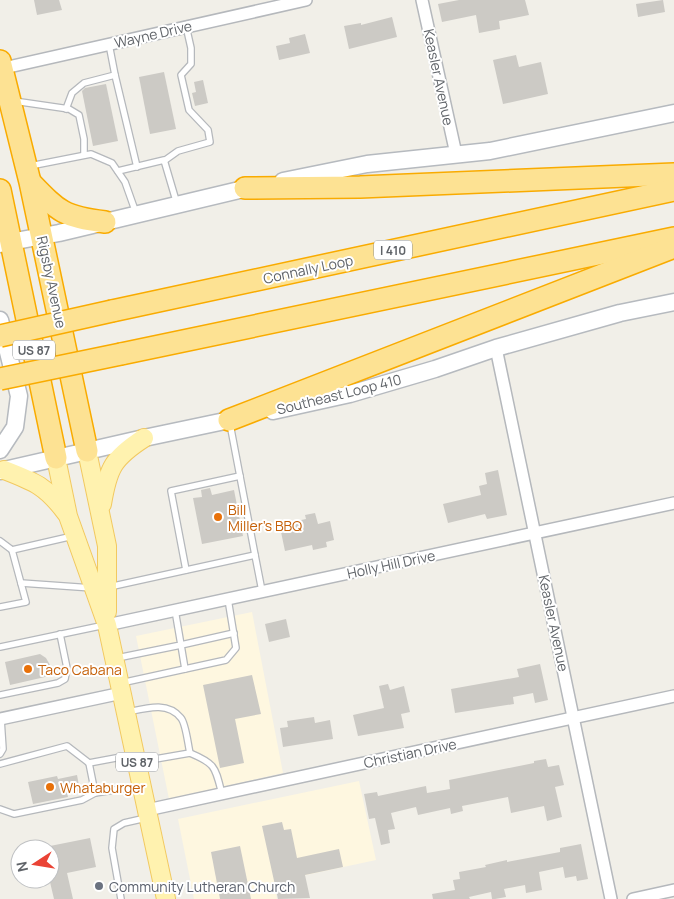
<svg xmlns="http://www.w3.org/2000/svg" width="674" height="899" font-family="Manrope,sans-serif">
<rect width="100%" height="100%" fill="#f1efe8"/>
<g fill="#fef7e0">
<polygon points="252,612 283,773 169,799 136,636"/>
<polygon points="359,781 376,860 274,882 277,899 194,899 178,819"/>
</g>
<g fill="#cccac5">
<polygon points="34,0 59,0 62,10 37,15"/>
<polygon points="459,0 525,0 529,15 499,21 500,29 479,33 476,15 442,22 438,4"/>
<polygon points="663,0 665,12 638,17 636,4"/>
<polygon points="392,17 397,37 349,49 344,26 361,23 361,25"/>
<polygon points="305,34 310,53 279,60 276,46 290,43 289,38"/>
<polygon points="516,55 519,67 541,62 548,94 503,104 493,60"/>
<polygon points="164,72 176,129 150,134 139,77"/>
<polygon points="203,80 208,103 195,106 192,93 196,92 194,82"/>
<polygon points="106,84 118,141 93,146 82,91 85,88"/>
<polygon points="498,470 507,515 487,519 485,514 448,523 443,504 481,495 479,486 487,484 485,473"/>
<polygon points="210,488 212,495 234,490 243,536 202,544 193,498 202,497 201,490"/>
<polygon points="315,513 318,524 330,521 334,540 326,542 327,547 313,550 312,545 285,551 281,532 289,530 287,523 306,519 305,515"/>
<polygon points="286,619 290,637 269,642 265,624"/>
<polygon points="40,654 46,658 50,665 49,673 45,677 10,685 5,662"/>
<polygon points="540,664 548,700 535,703 533,693 513,697 514,704 455,713 451,689 519,677 517,669"/>
<polygon points="252,675 261,714 235,719 244,763 220,768 203,685"/>
<polygon points="388,684 390,690 404,686 410,712 401,714 404,728 358,736 353,715 384,708 379,686"/>
<polygon points="314,717 315,723 330,720 333,739 283,747 280,728 288,727 287,721"/>
<polygon points="546,759 548,767 559,765 564,785 555,787 562,817 547,821 544,806 511,813 508,797 462,806 463,811 451,814 450,808 418,815 416,807 391,813 395,829 388,830 390,843 381,845 375,818 369,819 364,794 377,792 378,796 426,786 427,793 450,789 449,780 534,763 534,761"/>
<polygon points="77,775 80,791 67,793 68,797 33,804 28,782 57,776 58,779"/>
<polygon points="282,822 284,830 291,829 297,858 339,849 343,867 305,875 310,898 278,899 262,826"/>
<polygon points="90,838 96,867 67,873 73,899 54,899 50,882 50,846"/>
<polygon points="581,844 588,879 577,881 576,876 565,878 563,867 539,872 542,890 526,893 525,885 504,889 506,897 495,899 492,899 491,892 469,897 470,899 433,899 432,894 455,890 453,880 460,879 459,872 486,867 485,865 507,860 507,862 560,852 560,848"/>
<polygon points="240,846 251,899 220,899 211,852"/>
</g>
<g fill="none" stroke-linecap="round" stroke-linejoin="round">
<g stroke="#b5b8bc" stroke-width="8">
<g id="lane">
<polyline points="115,75 137,167"/>
<polyline points="14,101 69,109 79,115 84,139 84,155"/>
<polyline points="66,109 72,93 84,83 115,75 109,44"/>
<polyline points="164,161 178,151 210,142 208,130 189,110 181,75 191,64 191,48 186,26"/>
<polyline points="30,166 91,154 112,163 125,182 136,213"/>
<polyline points="118,171 164,160 177,204"/>
<polyline points="230,424 255,555"/>
<polyline points="0,541 12,550 26,602 0,607"/>
<polyline points="12,550 73,536"/>
<polyline points="186,570 171,491 240,476"/>
<polyline points="21,583 92,588"/>
<polyline points="109,587 255,555 262,591"/>
<polyline points="0,647 105,625"/>
<polyline points="117,658 181,645 175,610"/>
<polyline points="185,669 181,645 234,633"/>
<polyline points="121,683 226,660 236,648 228,599"/>
<polyline points="0,695 58,683 65,679 67,668 60,634"/>
<path d="M 128,712 C 146,708 168,701 181,718 C 186,724 188,745 190,753 C 216,764 215,767 222,794"/>
<polyline points="0,754 3,749 1,719"/>
<polyline points="138,762 190,753"/>
<polyline points="89,763 95,793"/>
<polyline points="0,764 67,746 89,763 132,755"/>
<polyline points="0,809 14,814 82,800 95,793 140,786"/>
<polyline points="121,899 112,848 114,829 124,823 146,818"/>
</g>
</g>
<g stroke="#b5b8bc" stroke-width="14">
<g id="street">
<polyline points="422,0 456,154"/>
<polyline points="0,69 306,0"/>
<polyline points="496,348 611,899"/>
<polyline points="107,625 674,503"/>
<polyline points="0,719 122,693"/>
<polyline points="147,810 674,696"/>
<polyline points="633,899 674,890"/>
</g>
</g>
<g stroke="#b6babf" stroke-width="19">
<g id="secondary">
<polyline points="283,181 367,164 490,151 674,113"/>
<polyline points="0,244 59,233 256,186"/>
<polyline points="0,320 19,396 15,427 0,450"/>
<polyline points="273,411 350,394 435,369 496,348 620,313 674,302"/>
<polyline points="0,471 144,438 239,418"/>
</g>
</g>
<g stroke="#f2c960" stroke-width="20">
<g id="primary">
<polyline points="87,451 107,546 107,612"/>
<polyline points="56,458 68,516 107,625 166,899"/>
<path d="M 4,470 C 35,482 46,486 66,513"/>
<path d="M 102,504 C 108,468 113,458 144,438"/>
</g>
</g>
<g stroke="#f9ab00" stroke-width="24">
<g id="highway">
<polyline points="0,61 30,182 87,451"/>
<path d="M 31,183 C 59,212 64,217 105,222"/>
<polyline points="245,188 360,187 674,174"/>
<polyline points="0,190 56,458"/>
<polyline points="112,311 674,190"/>
<polyline points="121,354 674,238"/>
<polyline points="229,420 669,249"/>
</g>
</g>
<use href="#lane" stroke="#fff" stroke-width="5.5"/>
<use href="#street" stroke="#fff" stroke-width="11"/>
<use href="#secondary" stroke="#fff" stroke-width="16"/>
<use href="#primary" stroke="#fff2af" stroke-width="18"/>
<use href="#highway" stroke="#fde293" stroke-width="21"/>
<g stroke="#f9ab00" stroke-width="24" stroke-linecap="butt">
<g id="highway-bridge">
<polyline points="0,336 112,311"/>
<polyline points="0,379 121,354"/>
</g>
</g>
<use href="#highway-bridge" stroke="#fde293" stroke-width="21"/>
</g>
<g fill="#e8710a" stroke="#fff" stroke-width="2">
<circle cx="218" cy="517" r="5"/>
<circle cx="28" cy="669" r="5"/>
<circle cx="50" cy="787" r="5"/>
</g>
<circle fill="#6b7280" stroke="#fff" stroke-width="2" cx="99" cy="886" r="5"/>
<g text-anchor="middle" dominant-baseline="central" stroke-width="4" stroke-linejoin="round" paint-order="stroke">
<g fill="#fff" stroke="#8f9295" stroke-width="1">
<rect x="374" y="240.5" width="38" height="19" rx="4"/>
<rect x="13" y="340.5" width="42" height="19" rx="4"/>
<rect x="116" y="752.5" width="42" height="19" rx="4"/>
</g>
<g font-size="12" font-weight="bold" fill="#5f6368">
<text x="393" y="250">I 410</text>
<text x="34" y="350">US 87</text>
<text x="137" y="762">US 87</text>
</g>
<g font-size="14" fill="#5f6368" stroke="#fff">
<text transform="translate(153 34) rotate(-13)">Wayne Drive</text>
<text transform="translate(439 77) rotate(78)">Keasler Avenue</text>
<text transform="translate(308 269) rotate(-12)">Connally Loop</text>
<text transform="translate(52 282) rotate(78)">Rigsby Avenue</text>
<text transform="translate(339 394) rotate(-14)">Southeast Loop 410</text>
<text transform="translate(391 564) rotate(-12)">Holly Hill Drive</text>
<text transform="translate(554 623) rotate(78)">Keasler Avenue</text>
<text transform="translate(410 753) rotate(-12)">Christian Drive</text>
</g>
<g font-size="14" fill="#c56008" stroke="#fff" text-anchor="start">
<text x="228" y="509">Bill<tspan x="228" dy="16">Miller's BBQ</tspan></text>
<text x="38" y="669">Taco Cabana</text>
<text x="60" y="787">Whataburger</text>
</g>
<g font-size="14" fill="#5b616d" stroke="#fff" text-anchor="start">
<text x="109" y="886">Community Lutheran Church</text>
</g>
</g>
<g transform="translate(35 864) rotate(258)"><circle r="24" fill="#ffffff" stroke="#bfc1c3"/>
<path d="M0-4L9 19L0 12L-9 19Z" fill="#ea4335"/>
<text y="-8" font-size="14" font-weight="bold" text-anchor="middle" fill="#5f6368">N</text>
</g>
</svg>
